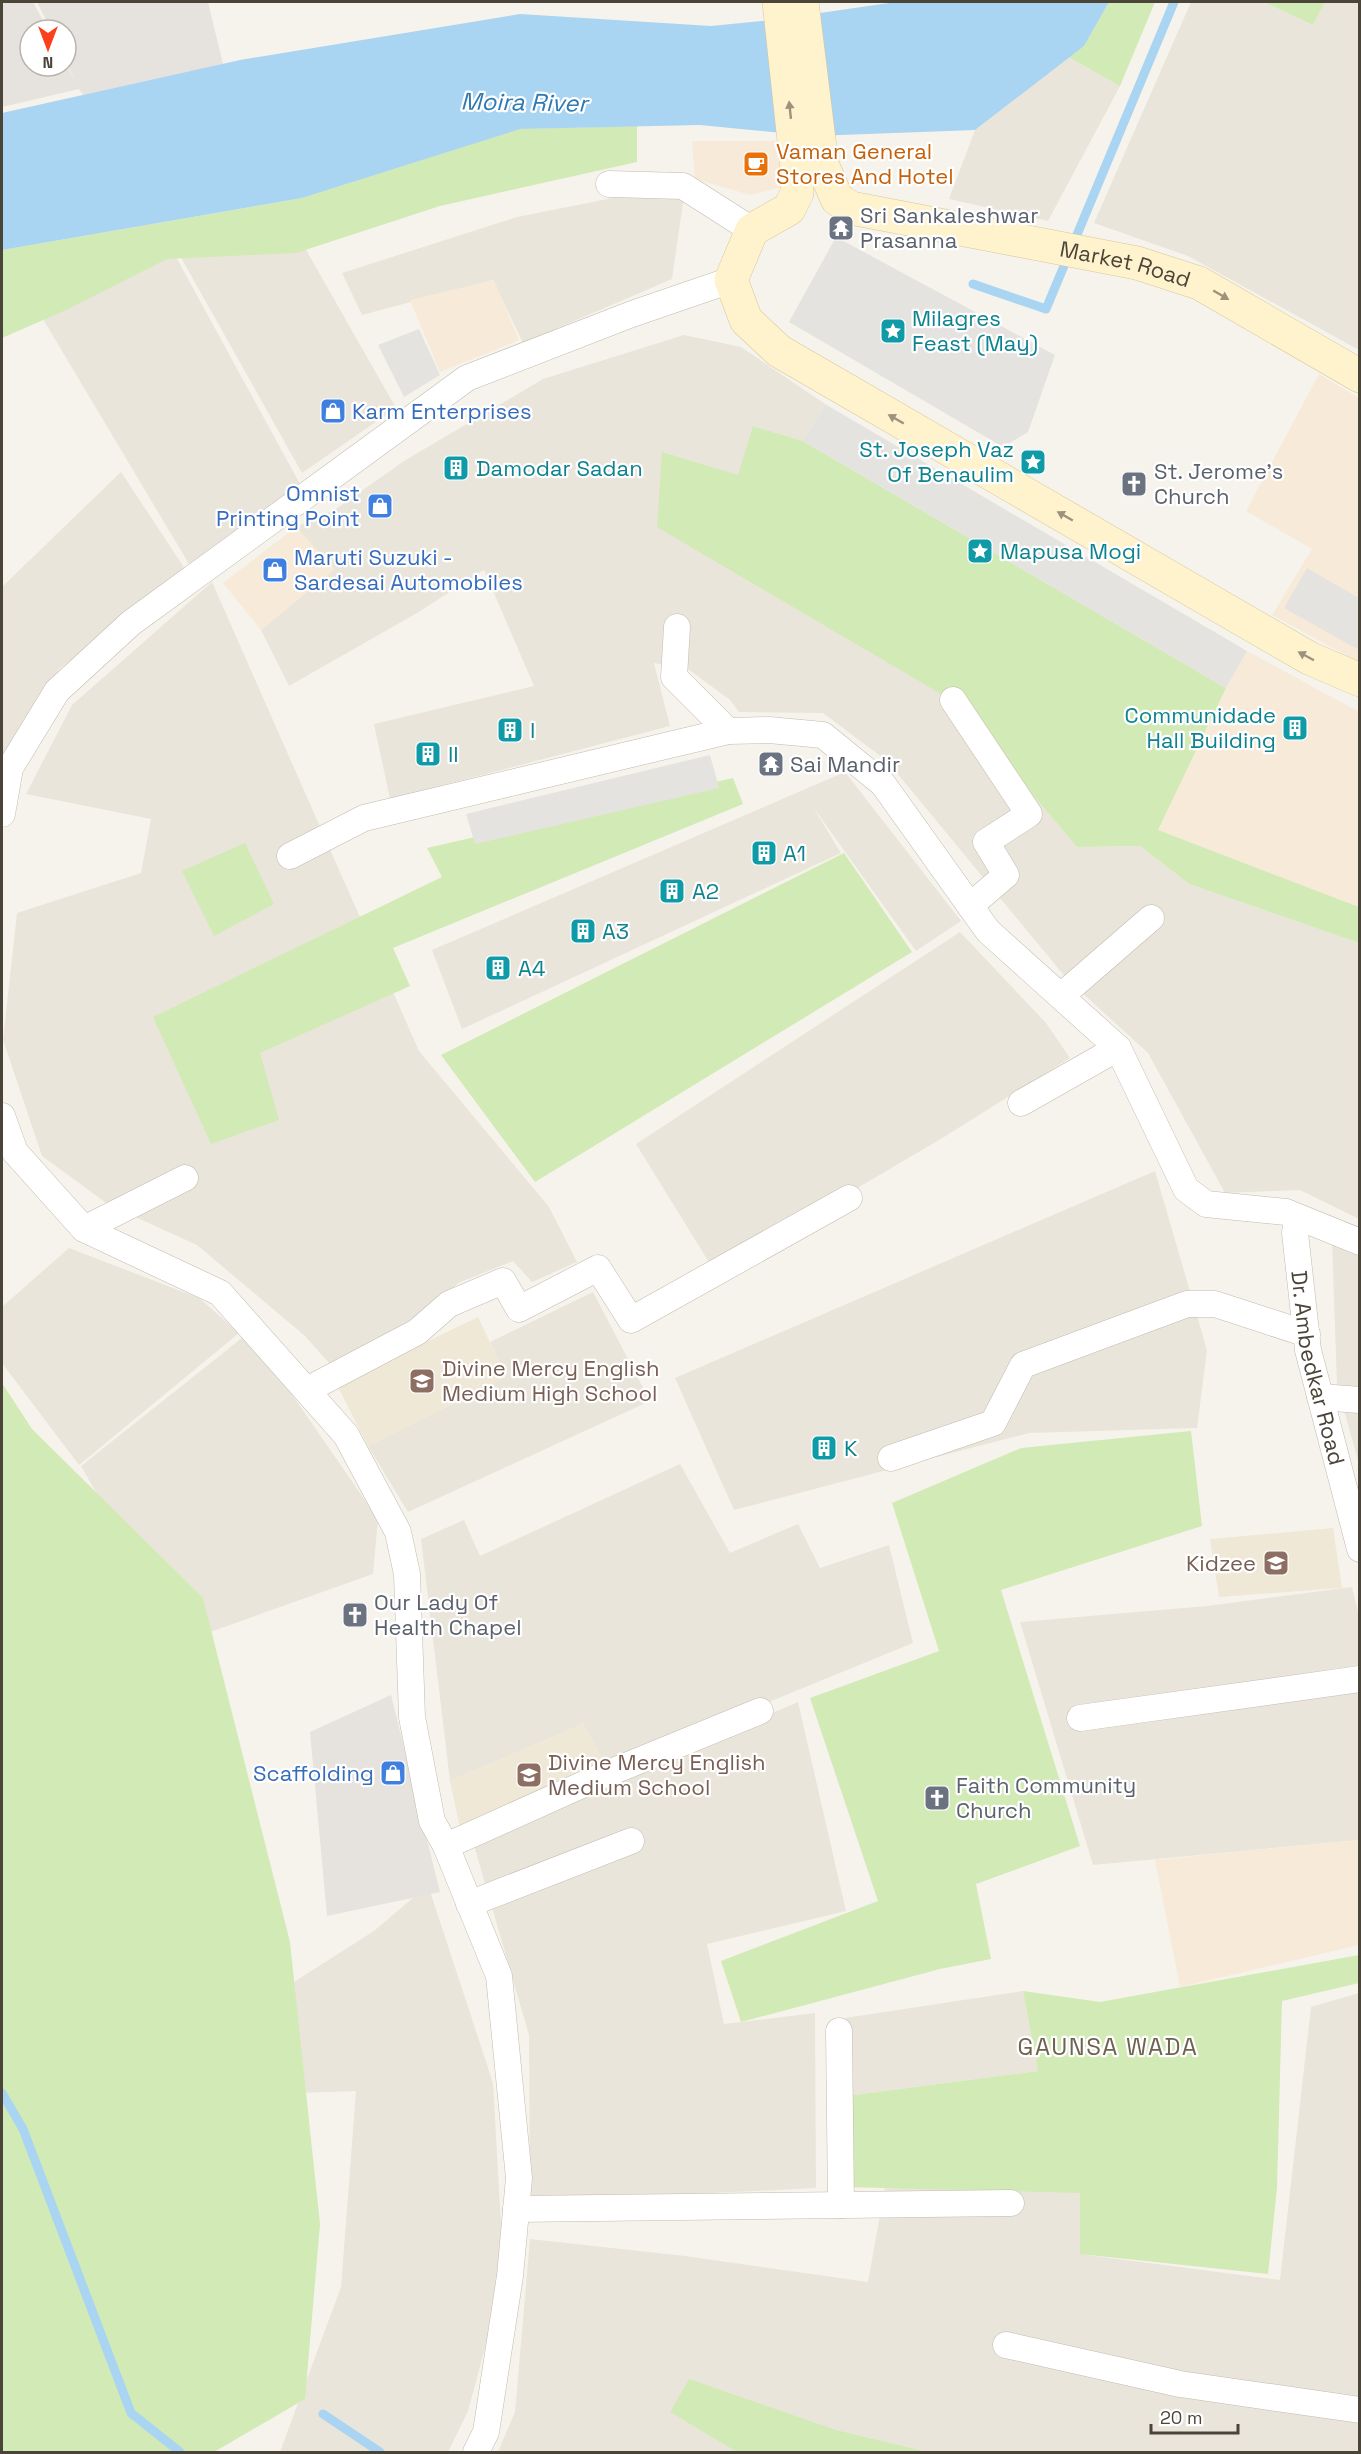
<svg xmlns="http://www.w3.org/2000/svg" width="1361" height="2454" font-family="'Space Grotesk',sans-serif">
<rect width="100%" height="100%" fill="#f6f3ec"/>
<g fill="#eae5da">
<polygon points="1191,2 1264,2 1313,25 1325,2 1359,2 1359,350 1188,256 1094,223"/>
<polygon points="1068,57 1120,86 1048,221 949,199 975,130"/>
<polygon points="628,195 684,196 672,279 523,343 493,280 362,315 342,273 517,217"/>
<polygon points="164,235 300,484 189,564 6,257"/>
<polygon points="301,241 396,408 302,473 179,254"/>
<polygon points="684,335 741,347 825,404 803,441 753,426 953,701 1077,847 1140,846 1189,884 1359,943 1359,1219 1300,1190 1225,1193 1148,1053 1067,979 887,761 823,713 739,712 730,700 688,669 654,663 670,726 390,799 374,724 534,686 484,570 417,613 289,686 261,630 334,569 296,527 336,509 404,461 543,379"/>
<polygon points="121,472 185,569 58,670 2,774 2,587"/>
<polygon points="212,582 419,1051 549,1207 577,1262 532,1282 513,1261 458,1283 422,1319 330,1364 305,1336 197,1245 109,1205 42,1156 3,1040 17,913 141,873 151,819 26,794 72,705"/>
<polygon points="845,772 961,921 916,951 813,807 841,853 462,1029 432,950"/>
<polygon points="960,932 1046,1023 1070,1058 944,1137 715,1272 636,1144"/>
<polygon points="1155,1171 1207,1350 1197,1428 1029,1433 734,1510 675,1378"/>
<polygon points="1332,1241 1359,1254 1359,1464 1337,1385"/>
<polygon points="69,1248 199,1298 239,1333 79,1465 2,1363 2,1307"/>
<polygon points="593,1292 650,1401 408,1512 368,1446 506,1377 490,1342"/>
<polygon points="247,1334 286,1386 378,1519 373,1574 182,1642 81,1466"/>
<polygon points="680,1464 730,1553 798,1524 820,1568 889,1545 913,1643 607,1768 583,1724 450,1781 421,1539 464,1520 480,1556"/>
<polygon points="1352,1587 1360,1620 1359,1840 1093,1865 1020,1622 1207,1606"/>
<polygon points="798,1702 846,1911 707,1944 724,2024 815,2013 816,2188 530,2202 529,2035 473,1842"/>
<polygon points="428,1885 493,2083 504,2277 468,2411 448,2452 280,2452 341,2287 356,2091 299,2093 283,1989 374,1931"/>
<polygon points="1023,1991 1038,2071 847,2096 845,2018"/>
<polygon points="1359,1993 1359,2452 928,2452 833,2429 820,2452 498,2452 515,2412 530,2239 685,2256 868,2282 885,2187 1085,2185 1087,2255 1280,2280 1311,2007"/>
</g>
<g fill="#f7ead8">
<polygon points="692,141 777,141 783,187 750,195 695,179"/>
<polygon points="494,280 519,340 440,372 410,300"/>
<polygon points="1319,374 1359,398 1359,662 1272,615 1312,549 1246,511"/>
<polygon points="296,527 335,569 261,630 223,583"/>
<polygon points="1247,651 1359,712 1359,907 1158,830 1226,688"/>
<polygon points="1359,1840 1359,1945 1180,1987 1155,1860"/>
</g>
<g fill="#e6e2dd">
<polygon points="2,2 33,2 48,30 30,30 30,66 66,64 75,81 66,61 66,30 51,30 37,2 208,2 223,64 83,95 79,89 2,107"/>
<polygon points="391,1695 440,1892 327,1916 310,1732"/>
</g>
<g fill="#efe8d6">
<polygon points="478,1317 506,1377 368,1446 337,1385"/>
<polygon points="1333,1528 1342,1588 1219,1597 1210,1539"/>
<polygon points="583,1724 607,1768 461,1833 450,1781"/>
</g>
<g fill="#d2eab5">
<polygon points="1109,2 1155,2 1120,86 1068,57 1084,46"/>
<polygon points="1264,2 1325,2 1313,25"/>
<polygon points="637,126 637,162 440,206 296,253 167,259 66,310 2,338 2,250 302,198 519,129"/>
<polygon points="753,426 803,441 1226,688 1158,830 1359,907 1359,943 1189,884 1140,846 1077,847 953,701 657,527 662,452 738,475"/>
<polygon points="733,778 743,804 393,948 410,986 260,1053 279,1120 211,1144 153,1017 442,877 427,848"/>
<polygon points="245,843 274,904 214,936 182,871"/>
<polygon points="844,853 912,952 535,1182 441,1055"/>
<polygon points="2,1383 32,1429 203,1598 290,1942 320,2224 305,2399 214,2452 2,2452"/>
<polygon points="1191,1431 1202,1526 1001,1590 1080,1846 976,1884 991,1959 940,1969 741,2022 721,1961 878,1901 810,1698 939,1651 892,1503 1021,1448"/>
<polygon points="1359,1955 1359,1983 1282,2001 1277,2188 1268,2274 1080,2254 1080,2193 846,2187 847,2096 1038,2071 1023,1991 1100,2002"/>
<polygon points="689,2379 833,2429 928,2452 737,2452 670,2412"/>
</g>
<g fill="#e5e3e0">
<polygon points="836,237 1055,355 1028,432 1003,447 789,322"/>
<polygon points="419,329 440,375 404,397 378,345"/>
<polygon points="825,404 1247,651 1226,688 803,441"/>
<polygon points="1307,568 1359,598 1359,650 1284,608"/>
<polygon points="710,755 719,788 475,844 466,814"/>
</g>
<polygon fill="#a9d4f2" points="896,2 1109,2 1084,46 975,130 813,136 700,125 520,129 302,198 2,250 2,113 240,60 520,14 711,26 772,20"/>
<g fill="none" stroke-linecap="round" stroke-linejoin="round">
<g stroke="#a9d4f2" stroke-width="9">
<polyline points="973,284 1046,309 1174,2"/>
<polyline points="2,2093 23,2129 131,2413 180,2452"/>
<polyline points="323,2414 380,2452"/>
</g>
<g stroke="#c2bbae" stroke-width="27">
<g id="street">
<polyline points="609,184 683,186 752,230"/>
<polyline points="677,627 674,677 728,731"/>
<polyline points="953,700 1029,814 986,842 1006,875 970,906"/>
<polyline points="2,814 10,768 57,691 131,623 467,378 632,314 731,280"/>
<polyline points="290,856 364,818 728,731 769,730 823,735 883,784 988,931 1118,1048 1186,1189 1206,1204 1286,1212 1360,1242"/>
<polyline points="1061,996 1151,918"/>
<polyline points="1021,1103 1118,1048"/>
<polyline points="2,1116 15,1152 84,1229 220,1293 346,1435 398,1532 407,1574 412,1717 432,1821 446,1846 499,1976 519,2178 510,2276 486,2432 476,2452"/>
<path id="s1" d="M 1297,1218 L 1295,1233 L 1308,1350 L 1360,1549"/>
<polyline points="84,1229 185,1178"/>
<polyline points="307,1390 417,1332 449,1304 503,1281 519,1309 598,1268 631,1320 849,1198"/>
<polyline points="1320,1397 1360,1400"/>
<polyline points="891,1458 993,1423 1023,1365 1187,1304 1215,1304 1307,1334"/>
<polyline points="1080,1718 1360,1679"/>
<polyline points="446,1846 604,1775 760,1711"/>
<polyline points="469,1904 631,1841"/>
<polyline points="839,2031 841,2205"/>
<polyline points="516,2209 1011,2203"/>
<polyline points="1006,2345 1180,2384 1360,2410"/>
</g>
</g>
<g stroke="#d6c79b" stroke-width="34">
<g id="secondary">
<polyline points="779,2 797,169 797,193 789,209 752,230 731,280 746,320 779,351 1309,658 1360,680"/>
<path id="s2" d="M 802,2 L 822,164 L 837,199 L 851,208 L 1137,263 L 1199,283 L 1360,376"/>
</g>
</g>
<use href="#street" stroke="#fff" stroke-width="26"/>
<use href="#secondary" stroke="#fff3cd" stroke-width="33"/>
</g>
<defs><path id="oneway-solid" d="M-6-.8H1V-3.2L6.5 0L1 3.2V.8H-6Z" transform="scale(1.5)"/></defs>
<g fill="#9c937c">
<use href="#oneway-solid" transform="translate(790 110) rotate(-96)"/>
<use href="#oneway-solid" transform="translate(1221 295) rotate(30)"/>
<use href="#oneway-solid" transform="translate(896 419) rotate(-150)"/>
<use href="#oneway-solid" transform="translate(1065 516) rotate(-150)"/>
<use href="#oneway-solid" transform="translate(1306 656) rotate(-152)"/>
</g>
<defs>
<g id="cafe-square" transform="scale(1.35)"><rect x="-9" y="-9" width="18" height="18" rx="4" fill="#e8710a" stroke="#fff"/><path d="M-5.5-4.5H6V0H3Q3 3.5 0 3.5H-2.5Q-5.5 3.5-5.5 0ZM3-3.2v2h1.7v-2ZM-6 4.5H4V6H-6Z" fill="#fff"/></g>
<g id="temple-square" transform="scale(1.35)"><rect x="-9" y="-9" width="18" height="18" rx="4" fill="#6b7280" stroke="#fff"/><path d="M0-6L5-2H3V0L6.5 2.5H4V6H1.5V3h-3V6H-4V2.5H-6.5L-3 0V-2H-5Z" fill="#fff"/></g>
<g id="sight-square" transform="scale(1.35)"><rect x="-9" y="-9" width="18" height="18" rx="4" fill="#0f9aa8" stroke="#fff"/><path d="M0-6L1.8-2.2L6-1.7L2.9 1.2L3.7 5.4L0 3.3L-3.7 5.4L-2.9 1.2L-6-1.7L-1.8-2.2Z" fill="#fff"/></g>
<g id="shop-square" transform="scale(1.35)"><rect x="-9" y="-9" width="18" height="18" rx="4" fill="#3f7fe0" stroke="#fff"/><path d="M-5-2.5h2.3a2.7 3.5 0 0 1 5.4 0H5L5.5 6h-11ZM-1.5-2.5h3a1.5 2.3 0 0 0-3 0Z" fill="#fff"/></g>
<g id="building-square" transform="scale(1.35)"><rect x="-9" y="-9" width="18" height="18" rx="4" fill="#0f9aa8" stroke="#fff"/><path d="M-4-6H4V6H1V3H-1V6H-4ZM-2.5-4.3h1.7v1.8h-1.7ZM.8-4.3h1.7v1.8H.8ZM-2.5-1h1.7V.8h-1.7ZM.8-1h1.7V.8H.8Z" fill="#fff"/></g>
<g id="church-square" transform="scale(1.35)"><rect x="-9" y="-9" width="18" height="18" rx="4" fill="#6b7280" stroke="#fff"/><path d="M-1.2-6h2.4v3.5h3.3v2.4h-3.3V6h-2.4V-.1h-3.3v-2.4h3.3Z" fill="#fff"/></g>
<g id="school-square" transform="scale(1.35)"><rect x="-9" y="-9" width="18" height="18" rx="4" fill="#8d6e63" stroke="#fff"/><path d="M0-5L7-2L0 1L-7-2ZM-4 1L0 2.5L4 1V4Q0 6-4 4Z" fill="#fff"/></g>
</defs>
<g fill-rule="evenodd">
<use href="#cafe-square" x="756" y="164"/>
<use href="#temple-square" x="841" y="228"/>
<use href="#sight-square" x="893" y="331"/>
<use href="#shop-square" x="333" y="411"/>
<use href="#sight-square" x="1033" y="462"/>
<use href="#building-square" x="456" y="468"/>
<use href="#church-square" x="1134" y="484"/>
<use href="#shop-square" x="380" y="506"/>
<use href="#sight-square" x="980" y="551"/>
<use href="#shop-square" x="275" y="570"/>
<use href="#building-square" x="1295" y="728"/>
<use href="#building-square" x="510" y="730"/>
<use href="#building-square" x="428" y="754"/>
<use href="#temple-square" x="771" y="764"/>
<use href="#building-square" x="764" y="853"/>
<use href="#building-square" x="672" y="891"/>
<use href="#building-square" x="583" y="931"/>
<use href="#building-square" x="498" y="968"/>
<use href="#school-square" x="422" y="1381"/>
<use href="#building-square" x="824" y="1448"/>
<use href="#school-square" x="1276" y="1563"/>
<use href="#church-square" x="355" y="1615"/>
<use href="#shop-square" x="393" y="1773"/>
<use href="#school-square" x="529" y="1775"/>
<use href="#church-square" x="937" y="1798"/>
</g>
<g text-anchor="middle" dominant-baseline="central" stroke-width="4.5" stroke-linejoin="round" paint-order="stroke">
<g font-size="22" fill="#c56008" stroke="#fff" text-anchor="start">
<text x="776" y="151">Vaman General<tspan x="776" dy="25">Stores And Hotel</tspan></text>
</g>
<g font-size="22" fill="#5b616d" stroke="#fff" text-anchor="start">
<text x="860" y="215">Sri Sankaleshwar<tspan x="860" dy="25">Prasanna</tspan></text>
<text x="1154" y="471">St. Jerome's<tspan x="1154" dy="25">Church</tspan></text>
<text x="790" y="764">Sai Mandir</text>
<text x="374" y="1602">Our Lady Of<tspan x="374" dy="25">Health Chapel</tspan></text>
<text x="956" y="1785">Faith Community<tspan x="956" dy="25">Church</tspan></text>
</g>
<g font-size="22" fill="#4b4439" stroke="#fff">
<text stroke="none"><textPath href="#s2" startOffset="498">Market Road</textPath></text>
<text stroke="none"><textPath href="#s1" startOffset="152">Dr. Ambedkar Road</textPath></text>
</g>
<g font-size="22" fill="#0d838f" stroke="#fff" text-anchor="start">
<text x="912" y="318">Milagres<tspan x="912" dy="25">Feast (May)</tspan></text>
<text x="1014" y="449" text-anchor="end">St. Joseph Vaz<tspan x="1014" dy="25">Of Benaulim</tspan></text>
<text x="476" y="468">Damodar Sadan</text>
<text x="1000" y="551">Mapusa Mogi</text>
<text x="1276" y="715" text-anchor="end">Communidade<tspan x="1276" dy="25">Hall Building</tspan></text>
<text x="530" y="730">I</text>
<text x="448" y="754">II</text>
<text x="783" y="853">A1</text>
<text x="692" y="891">A2</text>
<text x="602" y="931">A3</text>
<text x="518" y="968">A4</text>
<text x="844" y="1448">K</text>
</g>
<g font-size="22" fill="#366cbe" stroke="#fff" text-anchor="start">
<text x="352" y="411">Karm Enterprises</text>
<text x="360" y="493" text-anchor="end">Omnist<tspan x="360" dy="25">Printing Point</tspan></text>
<text x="294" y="557">Maruti Suzuki -<tspan x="294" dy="25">Sardesai Automobiles</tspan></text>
<text x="374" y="1773" text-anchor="end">Scaffolding</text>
</g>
<g font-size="22" fill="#785e54" stroke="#fff" text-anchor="start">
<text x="442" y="1368">Divine Mercy English<tspan x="442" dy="25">Medium High School</tspan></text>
<text x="1256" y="1563" text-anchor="end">Kidzee</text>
<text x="548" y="1762">Divine Mercy English<tspan x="548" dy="25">Medium School</tspan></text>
</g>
<g font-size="24" font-style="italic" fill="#2e7ab2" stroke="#fff">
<text transform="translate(524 102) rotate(1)">Moira River</text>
</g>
<g font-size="24" letter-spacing="1.5" fill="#6e6250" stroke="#fff">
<text x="1108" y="2046">GAUNSA WADA</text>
</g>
</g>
<rect width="1361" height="2454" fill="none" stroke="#4b4439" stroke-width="6"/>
<g transform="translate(48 48) rotate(180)"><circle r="28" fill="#ffffff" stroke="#b7b4b0" stroke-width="1.5"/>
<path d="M0-4.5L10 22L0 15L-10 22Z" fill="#fc3f1d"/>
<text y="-9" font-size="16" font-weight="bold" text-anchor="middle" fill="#4b4439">N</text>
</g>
<path d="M1151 2424v9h87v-9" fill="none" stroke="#4b4439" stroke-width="3"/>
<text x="1160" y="2424" font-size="18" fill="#4b4439" stroke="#ffffff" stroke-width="4.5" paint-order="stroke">20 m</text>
</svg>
